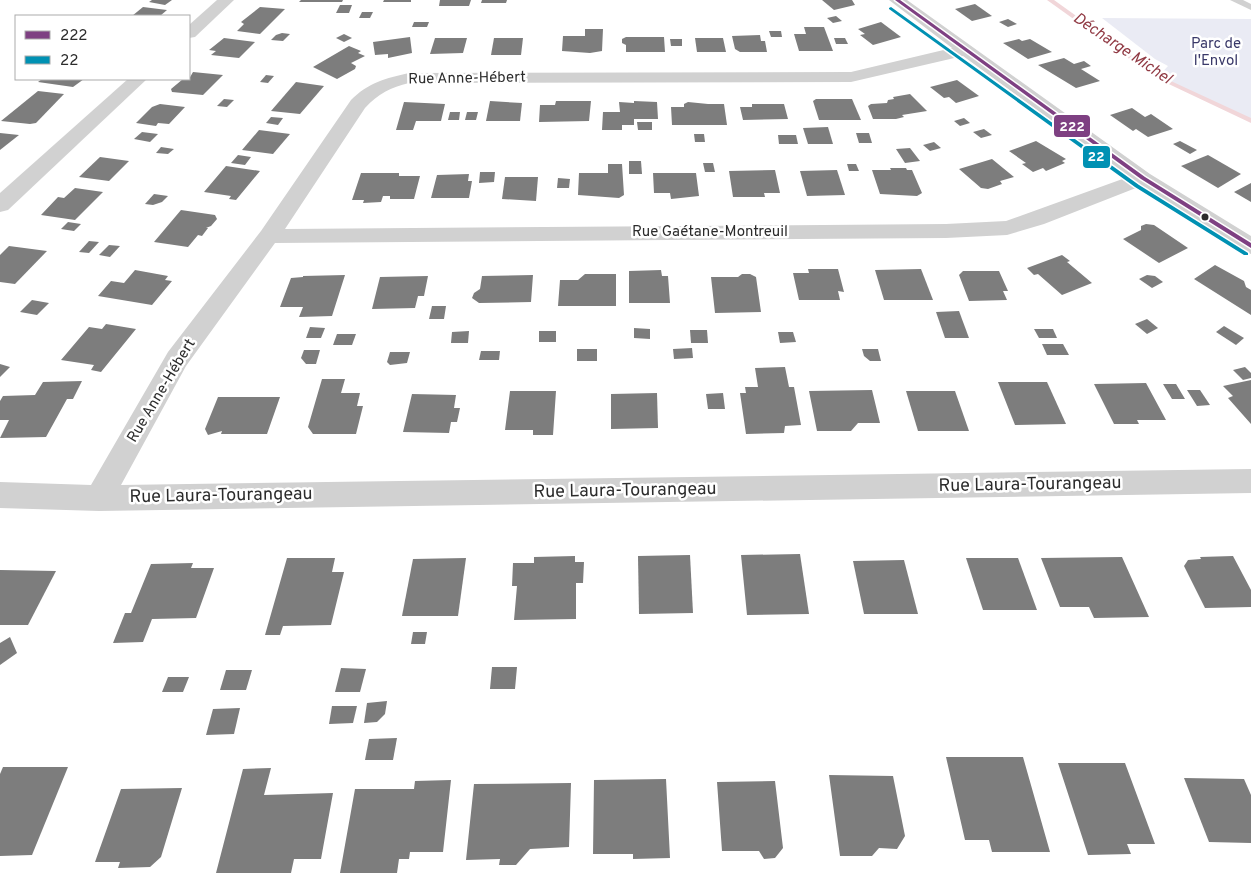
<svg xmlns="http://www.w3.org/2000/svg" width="1251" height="873" font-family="Overpass,sans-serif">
<rect width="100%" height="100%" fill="#fff"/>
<polygon fill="#eaebf4" points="1102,18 1251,19 1251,120 1158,77 1168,66 1155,59"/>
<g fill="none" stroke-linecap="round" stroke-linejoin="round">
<polygon fill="#f1d6d9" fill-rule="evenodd" points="1047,0 1054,0 1160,76 1251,118 1251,123 1156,78"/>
</g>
<g fill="#7d7d7d">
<polygon points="152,0 172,0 165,5 149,2"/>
<polygon points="301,0 343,0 342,2 299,2"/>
<polygon points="384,0 411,0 411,2 383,2"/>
<polygon points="440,0 471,0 469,6 439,6"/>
<polygon points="482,0 507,0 506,3 481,3"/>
<polygon points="822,0 852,0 855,5 834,10"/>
<polygon points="975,4 992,16 972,21 955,9"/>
<polygon points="340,5 352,5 349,13 336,13"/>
<polygon points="143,7 167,10 160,16 132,16"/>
<polygon points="260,7 285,9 260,34 237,31 244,24 241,22"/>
<polygon points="362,12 373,12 370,18 359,18"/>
<polygon points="836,16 842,21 833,23 827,18"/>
<polygon points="1008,19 1017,24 1008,27 999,22"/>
<polygon points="414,22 429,22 427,27 412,27"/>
<polygon points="881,22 901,37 873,45 860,35 865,34 858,29"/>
<polygon points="804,27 824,27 833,51 799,51 794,34 806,34"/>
<polygon points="585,29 603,29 602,51 590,53 562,51 563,36 585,36"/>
<polygon points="769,31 781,31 782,37 771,37"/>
<polygon points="282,33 290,34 283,41 271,40 276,35"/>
<polygon points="344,34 352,38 344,42 336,38"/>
<polygon points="760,35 761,41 765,41 767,52 740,52 735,49 732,36"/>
<polygon points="410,37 412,53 388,58 388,54 375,55 373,42"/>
<polygon points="626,37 664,37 665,52 626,52 626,45 622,43 622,39"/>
<polygon points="224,38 255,42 239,58 211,55 216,51 209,50"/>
<polygon points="435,38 467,38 463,53 430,54"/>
<polygon points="494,38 523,38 521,55 491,55"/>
<polygon points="695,38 723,38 726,52 697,52"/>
<polygon points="834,38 845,38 848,44 836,44"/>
<polygon points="670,39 682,39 682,46 671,46"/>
<polygon points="1019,39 1022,41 1030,39 1052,52 1028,59 1003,43"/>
<polygon points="349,46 361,51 358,53 365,56 351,63 356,66 355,69 337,79 313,67"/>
<polygon points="1064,58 1074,64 1084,61 1091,66 1081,69 1100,81 1076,88 1038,65"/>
<polygon points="193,72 223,75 203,95 172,92 171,89 183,79 189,79"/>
<polygon points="266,75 274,76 268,83 260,82"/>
<polygon points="42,79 84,79 73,87 38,82"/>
<polygon points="957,80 979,96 956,103 949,97 944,98 930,87"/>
<polygon points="296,82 324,86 300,114 271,111"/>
<polygon points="38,91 64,94 36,123 30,124 1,121"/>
<polygon points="910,94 927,111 902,115 904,117 896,119 873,119 868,106 871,104 887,103 888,100 894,99 893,97"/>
<polygon points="224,99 234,100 227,107 217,106"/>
<polygon points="816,99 852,99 861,120 819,120 813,101"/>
<polygon points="490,101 522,103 520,121 486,121"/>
<polygon points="556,101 591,101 589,121 539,122 540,105 555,105"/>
<polygon points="634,101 657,102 658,119 634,119 634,125 622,125 622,130 602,130 603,112 620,112 619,102 634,103"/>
<polygon points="404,102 445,104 441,121 416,121 413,130 396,130"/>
<polygon points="688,102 708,104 724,104 727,125 672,125 671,107 684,107 684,104"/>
<polygon points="160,104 185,107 169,124 158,123 156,126 136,123 152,107"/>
<polygon points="752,104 784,104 788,119 743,120 740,107 752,107"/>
<polygon points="1132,108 1145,117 1151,114 1173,129 1148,137 1136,129 1133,131 1110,115"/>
<polygon points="450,112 460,112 459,120 448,120"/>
<polygon points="467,112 478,112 476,120 465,120"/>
<polygon points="271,117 283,118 278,125 266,123"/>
<polygon points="964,118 970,123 960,126 954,121"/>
<polygon points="637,122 652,122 652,130 638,130"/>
<polygon points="828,127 833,144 808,144 803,128"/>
<polygon points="984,129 992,135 981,138 973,132"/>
<polygon points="259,130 290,134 273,154 242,150"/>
<polygon points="142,132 158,134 150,142 134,139"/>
<polygon points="0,133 19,135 0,150"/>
<polygon points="856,133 869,133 872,143 859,143"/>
<polygon points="694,134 704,134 705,142 695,142"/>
<polygon points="778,135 796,135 798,144 779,144"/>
<polygon points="1036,141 1066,159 1062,161 1065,163 1046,171 1043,168 1033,172 1022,164 1026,163 1009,151"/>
<polygon points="1180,141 1197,150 1190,154 1173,144"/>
<polygon points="934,142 941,148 930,151 923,145"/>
<polygon points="161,147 174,149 168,154 156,153"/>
<polygon points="910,148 920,161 905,163 896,149"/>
<polygon points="238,155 251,157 245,165 231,163"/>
<polygon points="1208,155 1241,174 1218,188 1181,166"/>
<polygon points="100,157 129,161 109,181 79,177"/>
<polygon points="992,159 1014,177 1000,181 1002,184 988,189 981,188 959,169"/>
<polygon points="629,161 641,161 642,174 629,174"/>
<polygon points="703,163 713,163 715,172 705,172"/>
<polygon points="608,164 622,164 624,195 619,198 578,195 579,173 608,173"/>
<polygon points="847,164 856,164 859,171 849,171"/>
<polygon points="226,166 260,171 236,200 229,199 231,196 204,192"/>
<polygon points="890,168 906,168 907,170 912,170 922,193 917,196 880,194 872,170 891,170"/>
<polygon points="775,170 780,193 764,193 765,197 733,197 729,171"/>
<polygon points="837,170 845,195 807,196 800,171"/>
<polygon points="480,172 495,172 494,182 479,183"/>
<polygon points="361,173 399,173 399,176 420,176 414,199 390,199 390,196 383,196 381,202 363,203 364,200 352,200"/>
<polygon points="653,173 696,173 699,196 671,199 670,193 654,193"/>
<polygon points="469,174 468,181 472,181 469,198 431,198 437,175"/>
<polygon points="505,177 538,177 536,201 502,199"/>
<polygon points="558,178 570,179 569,188 557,188"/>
<polygon points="1251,183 1251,202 1234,192"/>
<polygon points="75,188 103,192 75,220 41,215 58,197 64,198"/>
<polygon points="154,194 168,196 162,202 153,205 145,204"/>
<polygon points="181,210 215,215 217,219 211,226 206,228 208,228 202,236 198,235 188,247 154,242"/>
<polygon points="68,222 81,224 74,231 61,229"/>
<polygon points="1146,224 1154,225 1188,248 1159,263 1123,239 1141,230 1141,226"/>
<polygon points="89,241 99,242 89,253 79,252"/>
<polygon points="109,245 120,246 110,257 99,255"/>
<polygon points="9,246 47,251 15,284 0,282 0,255"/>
<polygon points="1062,255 1070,261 1067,262 1092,283 1062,295 1038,274 1034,275 1027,268"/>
<polygon points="1215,265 1244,281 1246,287 1251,290 1251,315 1194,279"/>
<polygon points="808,269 838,269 844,292 838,291 840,300 799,300 793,273 809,273"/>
<polygon points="921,269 933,300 884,300 875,270"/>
<polygon points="135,270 168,276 165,280 172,281 152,305 98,296 111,281 124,283"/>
<polygon points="661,270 662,276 668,276 670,303 629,303 629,271"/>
<polygon points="963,271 999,271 1008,291 1003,291 1007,300 969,301 959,275"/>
<polygon points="585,274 616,274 616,306 558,306 560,280 578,280"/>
<polygon points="742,274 750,274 756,277 761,312 715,313 711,277 738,277"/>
<polygon points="345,275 332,316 299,317 303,307 280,307 291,278 303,277 303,276"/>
<polygon points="533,275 531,302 479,303 472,298 474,293 480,289 482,276"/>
<polygon points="1147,275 1155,276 1163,282 1152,288 1139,279"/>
<polygon points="428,276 424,296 418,296 415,308 372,309 380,277"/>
<polygon points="32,300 49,303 37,315 20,312"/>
<polygon points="432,306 446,306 444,319 429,319"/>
<polygon points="959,311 969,338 945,338 936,312"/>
<polygon points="1147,319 1158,328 1147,334 1135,324"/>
<polygon points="106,324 136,329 101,372 91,370 94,365 61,360 89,327 102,329"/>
<polygon points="1224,326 1244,338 1236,345 1216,332"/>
<polygon points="310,327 325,328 321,338 306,338"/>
<polygon points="634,328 650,329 650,339 634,338"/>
<polygon points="1034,329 1053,329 1057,338 1039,338"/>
<polygon points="690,330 707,330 708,343 691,343"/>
<polygon points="469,331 468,343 451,343 452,332"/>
<rect x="539" y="331" width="17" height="11"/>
<polygon points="778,332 793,332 796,342 780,343"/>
<polygon points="337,334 356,334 352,345 333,345"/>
<polygon points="1042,344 1063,344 1069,355 1047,355"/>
<polygon points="692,348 693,358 674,359 673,349"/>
<rect x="577" y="349" width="20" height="12"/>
<polygon points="862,349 878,349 881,361 870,361 864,356"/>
<polygon points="304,350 320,350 316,364 306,364 301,358"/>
<polygon points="481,351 500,351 499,360 479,360"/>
<polygon points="390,352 410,352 407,363 390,365 387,362"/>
<polygon points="0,364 10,367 0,377"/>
<polygon points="785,367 789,387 794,387 801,425 785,426 784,433 746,434 740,393 746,393 745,387 758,387 755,368"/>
<polygon points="1245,367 1251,373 1251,378 1243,380 1233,370"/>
<polygon points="322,379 345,379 341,393 360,393 357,406 363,406 356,434 313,434 308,427"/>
<polygon points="1251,380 1251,424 1228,398 1233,396 1223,386"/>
<polygon points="82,381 73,399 67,399 46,437 0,438 9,420 0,420 0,401 3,396 35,395 43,382"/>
<polygon points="998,382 1047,382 1066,424 1015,425"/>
<polygon points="1146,383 1166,420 1137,420 1139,424 1114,424 1094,384"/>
<polygon points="1163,384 1176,384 1185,399 1172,399"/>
<polygon points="872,390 880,423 858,423 851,431 817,431 809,391"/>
<polygon points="1187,390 1200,390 1210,405 1197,406"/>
<polygon points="510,391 556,391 553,435 533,435 533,430 505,430"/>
<polygon points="906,391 955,391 969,431 918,431"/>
<polygon points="657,393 658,428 611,429 611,394"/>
<polygon points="723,393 725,409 708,409 706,394"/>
<polygon points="412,394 456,395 454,408 460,408 457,422 451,422 449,433 403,432"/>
<polygon points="218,397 280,397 267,434 221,434 222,431 208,435 205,429"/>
<polygon points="800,554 809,614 747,615 741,555"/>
<polygon points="690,555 693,613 639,614 638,556"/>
<polygon points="575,556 575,562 584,562 583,583 576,583 576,619 514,620 517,586 512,586 513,563 534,563 534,557"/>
<polygon points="1233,556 1251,590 1251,607 1205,608 1184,566 1188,560 1201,559 1200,557"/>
<polygon points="1122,557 1149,617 1094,618 1089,607 1060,607 1041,558"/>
<polygon points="287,558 335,558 332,572 344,572 331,625 283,626 280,635 265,635"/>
<polygon points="466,558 458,616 402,616 413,559"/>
<polygon points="966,558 1018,558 1037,610 983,610"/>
<polygon points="904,560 918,614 864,614 853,561"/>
<polygon points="193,563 191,568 214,568 196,618 152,619 143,642 113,643 125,613 131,613 151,564"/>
<polygon points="0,570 56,571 28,625 0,625"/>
<polygon points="413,632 427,632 425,644 411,644"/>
<polygon points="10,637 17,653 0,665 0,643"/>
<polygon points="492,667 517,667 515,689 490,689"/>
<polygon points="341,668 366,669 360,692 335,692"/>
<polygon points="226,670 252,670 246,690 220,690"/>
<polygon points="168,677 189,677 183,692 162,692"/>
<polygon points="387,701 385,714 377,722 364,723 367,703"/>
<polygon points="332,706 357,706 353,723 329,724"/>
<polygon points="240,708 234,734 206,735 213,709"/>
<polygon points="397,738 393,760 365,760 369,739"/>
<polygon points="946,757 1023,757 1050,852 992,852 989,840 965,840"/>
<polygon points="1058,763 1125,763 1155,844 1127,844 1131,854 1088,855"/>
<polygon points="3,767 68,767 32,855 0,856 0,774"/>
<polygon points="271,768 264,795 333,793 321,859 294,859 291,873 216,873 243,769"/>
<polygon points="829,775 893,776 905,836 897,849 879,848 872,856 840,856"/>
<polygon points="1184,778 1244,779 1251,795 1251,843 1209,842"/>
<polygon points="666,779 670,858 633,859 633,854 593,854 594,780"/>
<polygon points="451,780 443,852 410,852 409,859 399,859 397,873 340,873 355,789 414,789 415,781"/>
<polygon points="775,781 783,848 775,858 764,859 759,851 722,851 717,782"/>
<polygon points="571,783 569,847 530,849 516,865 499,865 500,859 466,860 474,784"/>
<polygon points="182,788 161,857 150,867 118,868 120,862 95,862 121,789"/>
</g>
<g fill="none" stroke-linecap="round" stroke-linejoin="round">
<polygon fill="#d1d1d1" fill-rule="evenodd" points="1230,0 1243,0 1251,4 1251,10"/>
<g fill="#d1d1d1" fill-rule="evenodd">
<polygon points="217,0 234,0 195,37 189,38 189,25"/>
<path d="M 889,0 L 907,0 L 1150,174 L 1251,236 L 1251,254 L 1243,251 L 1141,186 L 1044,224 L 1007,235 L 946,238 L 275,243 L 186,366 L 121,485 L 1251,469 L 1251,493 L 99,511 L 0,508 L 0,482 L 91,485 L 168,352 L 261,231 L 351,100 C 368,83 386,78 409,73 L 851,72 L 952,48 ZM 963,56 L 1128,177 L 1006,221 L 946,224 L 285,229 L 365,108 C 378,94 391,87 409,83 L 851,82 Z"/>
<polygon points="128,79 147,79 8,210 0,212 0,193"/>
</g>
<g stroke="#fff" stroke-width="3">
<polygon id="bus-1" points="895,0 900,0 1145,177 1251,243 1251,248 1141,179"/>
</g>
<g stroke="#fff" stroke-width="3">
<polygon id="bus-2" points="891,7 1139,185 1248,253 1248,255 1244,255 1135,187 889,9 889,8"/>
</g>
<use href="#bus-1" fill="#7e4082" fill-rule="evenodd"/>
<use href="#bus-2" fill="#0091b3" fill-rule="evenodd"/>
</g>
<circle fill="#2c2c2c" stroke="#fff" stroke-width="2" cx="1205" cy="217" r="4.5"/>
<g text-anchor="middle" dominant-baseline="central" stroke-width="5" stroke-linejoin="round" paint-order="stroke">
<g font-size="15" fill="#3a3969" stroke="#fff">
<text x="1216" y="44">Parc de<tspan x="1216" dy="17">l'Envol</tspan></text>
</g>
<g font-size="15" fill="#2c2c2c" stroke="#fff">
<text transform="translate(467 79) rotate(-1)">Rue Anne-Hébert</text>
<text x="710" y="232">Rue Gaétane-Montreuil</text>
<text transform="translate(162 391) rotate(-59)">Rue Anne-Hébert</text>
</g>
<g font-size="16" font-style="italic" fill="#903943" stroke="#fff">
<text transform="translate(1122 49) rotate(34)">Décharge Michel</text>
</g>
<g font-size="18" fill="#2c2c2c" stroke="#fff">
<text transform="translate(1030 485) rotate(-1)">Rue Laura-Tourangeau</text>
<text transform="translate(625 491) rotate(-1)">Rue Laura-Tourangeau</text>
<text transform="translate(221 496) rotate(-1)">Rue Laura-Tourangeau</text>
</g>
</g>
<g stroke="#fff" stroke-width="2">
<rect x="1053" y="114" width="38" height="24" rx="5" fill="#7e4082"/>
<rect x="1082" y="145" width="29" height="24" rx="5" fill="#0091b3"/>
</g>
<g font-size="14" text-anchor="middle" font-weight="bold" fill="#fff">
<text x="1072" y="131">222</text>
<text x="1096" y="161">22</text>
</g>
<rect x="15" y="15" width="175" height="65" fill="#ffffff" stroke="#ababab"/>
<rect x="25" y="31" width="25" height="8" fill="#7e4082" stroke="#ababab"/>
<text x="60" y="40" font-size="15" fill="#2c2c2c">222</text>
<rect x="25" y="56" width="25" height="8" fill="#0091b3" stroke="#ababab"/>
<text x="60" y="65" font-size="15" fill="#2c2c2c">22</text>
</svg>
